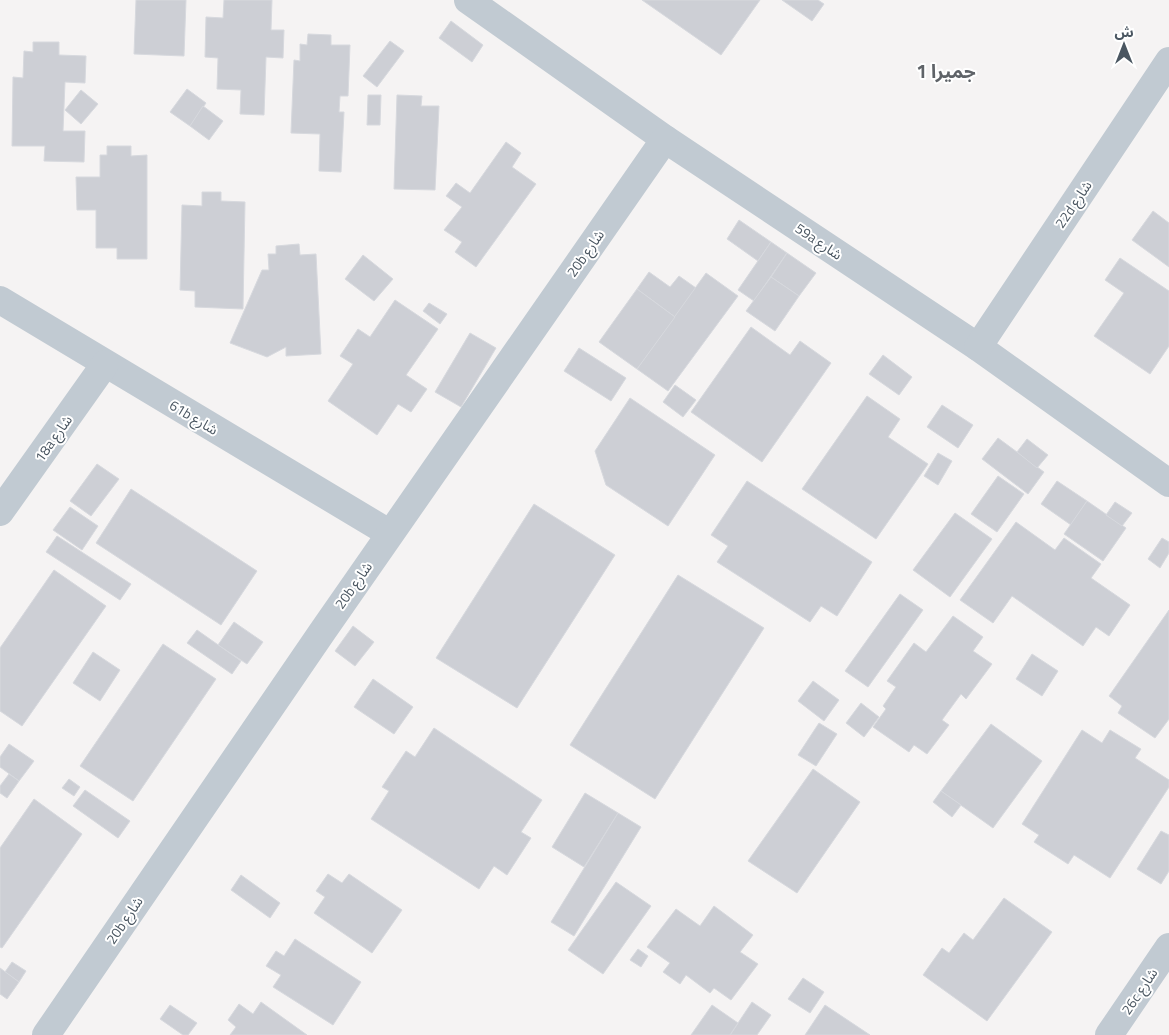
<svg xmlns="http://www.w3.org/2000/svg" width="1169" height="1035" font-family="'Titillium Web','Noto Sans Arabic',sans-serif">
<rect width="100%" height="100%" fill="#f5f3f3"/>
<g fill="#cdcfd5" stroke="#d7d9de">
<polygon points="136,0 186,0 184,56 134,54"/>
<polygon points="224,0 272,0 271,30 284,30 283,58 266,57 264,115 240,114 241,90 217,89 218,58 205,57 206,17 223,18"/>
<polygon points="642,0 760,0 721,55"/>
<polygon points="782,0 818,0 824,4 812,21"/>
<polygon points="451,21 483,45 472,62 439,38"/>
<polygon points="308,34 331,35 331,45 350,45 348,96 340,96 339,112 344,112 341,172 319,171 320,134 291,133 294,60 300,61 300,44 307,45"/>
<polygon points="390,41 404,51 377,87 363,76"/>
<polygon points="33,42 59,42 59,55 86,56 85,83 65,82 63,131 85,131 84,162 44,161 45,146 12,146 13,77 23,78 24,51 33,52"/>
<polygon points="187,89 206,103 190,126 170,112"/>
<polygon points="81,90 98,104 81,124 65,110"/>
<polygon points="368,95 381,95 380,125 367,125"/>
<polygon points="397,95 422,96 421,106 439,106 435,190 394,189"/>
<polygon points="203,106 223,121 209,140 190,126"/>
<polygon points="506,142 521,153 512,167 536,184 476,267 455,252 462,242 444,230 462,207 446,196 456,183 470,193"/>
<polygon points="107,146 131,146 131,156 147,155 147,259 117,259 117,248 96,248 96,210 77,210 76,177 100,177 100,155 107,155"/>
<polygon points="202,192 221,192 221,201 245,202 243,309 195,307 195,291 180,290 182,205 202,206"/>
<polygon points="1153,211 1169,223 1169,267 1132,240"/>
<polygon points="739,220 771,242 758,261 727,239"/>
<polygon points="771,242 787,253 754,301 738,290"/>
<polygon points="299,244 300,255 316,254 321,354 286,356 286,347 267,357 230,343 262,270 269,270 268,254 276,254 276,246"/>
<polygon points="787,253 816,273 799,296 771,277"/>
<polygon points="363,255 393,279 374,301 345,279"/>
<polygon points="1120,258 1169,291 1169,346 1150,374 1094,336 1124,293 1105,280"/>
<polygon points="649,272 670,287 679,276 696,288 675,317 637,289"/>
<polygon points="706,273 738,296 668,391 637,369"/>
<polygon points="771,277 799,296 775,331 746,311"/>
<polygon points="637,289 675,317 637,369 599,342"/>
<polygon points="395,300 438,329 406,375 427,389 411,412 398,404 377,435 328,401 353,364 340,356 358,329 370,337"/>
<polygon points="429,303 447,314 440,324 423,311"/>
<polygon points="751,327 790,355 800,341 831,363 762,462 691,412"/>
<polygon points="470,333 496,348 461,407 435,392"/>
<polygon points="579,348 626,378 611,401 564,371"/>
<polygon points="883,355 912,377 899,395 869,374"/>
<polygon points="675,385 696,400 683,417 663,402"/>
<polygon points="867,396 900,419 888,437 928,464 876,539 802,489"/>
<polygon points="630,398 715,455 668,526 606,485 595,451"/>
<polygon points="942,405 973,425 958,448 927,427"/>
<polygon points="998,438 1044,472 1028,494 982,459"/>
<polygon points="1027,439 1048,455 1037,468 1017,452"/>
<polygon points="938,453 952,461 938,485 924,476"/>
<polygon points="97,464 119,479 91,516 70,501"/>
<polygon points="998,476 1024,494 997,532 971,514"/>
<polygon points="747,481 872,562 837,616 821,606 810,622 717,562 728,546 711,535"/>
<polygon points="1057,481 1087,501 1071,525 1041,504"/>
<polygon points="131,489 257,571 221,625 96,543"/>
<polygon points="1087,501 1126,528 1103,561 1064,534"/>
<polygon points="1115,502 1132,513 1122,526 1106,515"/>
<polygon points="534,504 615,555 517,708 436,658"/>
<polygon points="70,507 98,526 82,550 53,530"/>
<polygon points="955,513 992,539 950,597 913,570"/>
<polygon points="1016,522 1055,550 1064,538 1101,564 1091,578 1130,605 1109,636 1096,627 1083,646 1012,596 993,623 960,600"/>
<polygon points="57,536 131,584 120,600 46,552"/>
<polygon points="1162,538 1169,542 1169,553 1160,568 1148,559"/>
<polygon points="54,570 106,606 22,726 0,711 0,648"/>
<polygon points="678,575 764,628 655,799 570,745"/>
<polygon points="900,594 923,610 868,687 845,671"/>
<polygon points="1169,610 1169,719 1155,738 1118,713 1122,706 1109,696"/>
<polygon points="953,616 983,637 973,651 992,664 966,699 961,694 942,720 949,725 927,754 914,745 909,752 873,727 886,709 883,706 896,687 887,681 914,643 926,652"/>
<polygon points="234,622 263,642 247,664 218,645"/>
<polygon points="353,626 374,642 355,666 335,651"/>
<polygon points="197,630 241,661 232,674 187,643"/>
<polygon points="163,644 216,679 133,801 80,766"/>
<polygon points="93,652 120,670 100,701 73,683"/>
<polygon points="1032,654 1058,671 1042,696 1016,679"/>
<polygon points="373,679 413,707 394,734 354,707"/>
<polygon points="813,681 839,700 824,721 798,701"/>
<polygon points="861,703 879,717 864,737 846,723"/>
<polygon points="819,723 837,734 816,766 798,755"/>
<polygon points="991,724 1042,761 993,828 941,791"/>
<polygon points="434,728 542,800 521,832 531,838 507,875 494,866 479,889 371,819 389,791 382,787 406,751 415,757"/>
<polygon points="1082,730 1102,743 1110,730 1141,749 1135,758 1169,780 1169,787 1110,878 1074,855 1068,864 1034,842 1039,835 1022,824"/>
<polygon points="9,744 34,761 19,781 0,767 0,757"/>
<polygon points="813,769 860,802 797,893 748,861"/>
<polygon points="9,774 19,781 7,798 0,793 0,786"/>
<polygon points="69,779 80,787 74,796 62,788"/>
<polygon points="85,790 130,821 118,838 73,806"/>
<polygon points="941,791 961,805 952,817 933,802"/>
<polygon points="585,793 618,813 584,867 552,847"/>
<polygon points="34,799 82,834 2,948 0,947 0,848"/>
<polygon points="618,813 641,827 574,936 551,922"/>
<polygon points="1161,831 1169,835 1169,871 1161,884 1137,869"/>
<polygon points="328,874 342,883 349,874 402,910 372,953 314,913 325,897 316,891"/>
<polygon points="241,875 280,903 270,918 231,890"/>
<polygon points="616,882 651,906 603,974 568,950"/>
<polygon points="1004,898 1052,932 987,1021 923,975 942,948 949,953 964,933 973,940"/>
<polygon points="714,906 753,935 740,952 758,964 731,1000 714,988 710,993 686,975 680,984 663,972 670,963 647,947 676,909 700,926"/>
<polygon points="295,939 361,982 333,1025 273,987 281,975 266,966 276,951 284,956"/>
<polygon points="638,949 648,956 641,967 630,960"/>
<polygon points="12,962 26,971 19,982 5,972"/>
<polygon points="0,968 19,982 7,999 0,994"/>
<polygon points="803,978 824,992 810,1013 788,999"/>
<polygon points="261,1002 307,1035 230,1035 236,1027 228,1020 239,1004 253,1014"/>
<polygon points="752,1002 771,1015 757,1035 730,1035"/>
<polygon points="170,1005 197,1023 188,1035 183,1035 160,1019"/>
<polygon points="712,1005 738,1023 730,1035 691,1035"/>
<polygon points="825,1005 870,1035 805,1035"/>
</g>
<g fill="none" stroke-linecap="round" stroke-linejoin="round">
<g stroke="#c1cad2" stroke-width="28">
<polyline points="468,0 665,139 978,347 1169,483"/>
<polyline points="0,300 389,533"/>
<polyline points="978,347 1169,61"/>
<polyline points="0,512 105,364"/>
<path d="M 46,1035 C 250,735 457,436 665,139"/>
<polyline points="1109,1035 1169,947"/>
</g>
</g>
<g text-anchor="middle" dominant-baseline="central" stroke-width="4" stroke-linejoin="round" paint-order="stroke">
<g font-size="14" fill="#4a5661" stroke="#fff">
<text transform="translate(1073 204) rotate(-56)">22d شارع</text>
<text transform="translate(819 241) rotate(34)">59a شارع</text>
<text transform="translate(585 253) rotate(-55)">20b شارع</text>
<text transform="translate(194 417) rotate(31)">61b شارع</text>
<text transform="translate(53 438) rotate(-55)">18a شارع</text>
<text transform="translate(353 585) rotate(-55)">20b شارع</text>
<text transform="translate(124 920) rotate(-56)">20b شارع</text>
<text transform="translate(1139 991) rotate(-56)">26c شارع</text>
</g>
<g font-size="19" font-weight="bold" fill="#5f6368" stroke="#fff">
<text x="946" y="70">جميرا 1</text>
</g>
</g>
<g transform="translate(1124 45)" stroke="#ffffff" stroke-width="4" paint-order="stroke">
<path d="M0-4L9 19L0 12L-9 19Z" fill="#4a5661"/>
<text y="-8" font-size="14" font-weight="bold" text-anchor="middle" fill="#4a5661">ش</text>
</g>
</svg>
